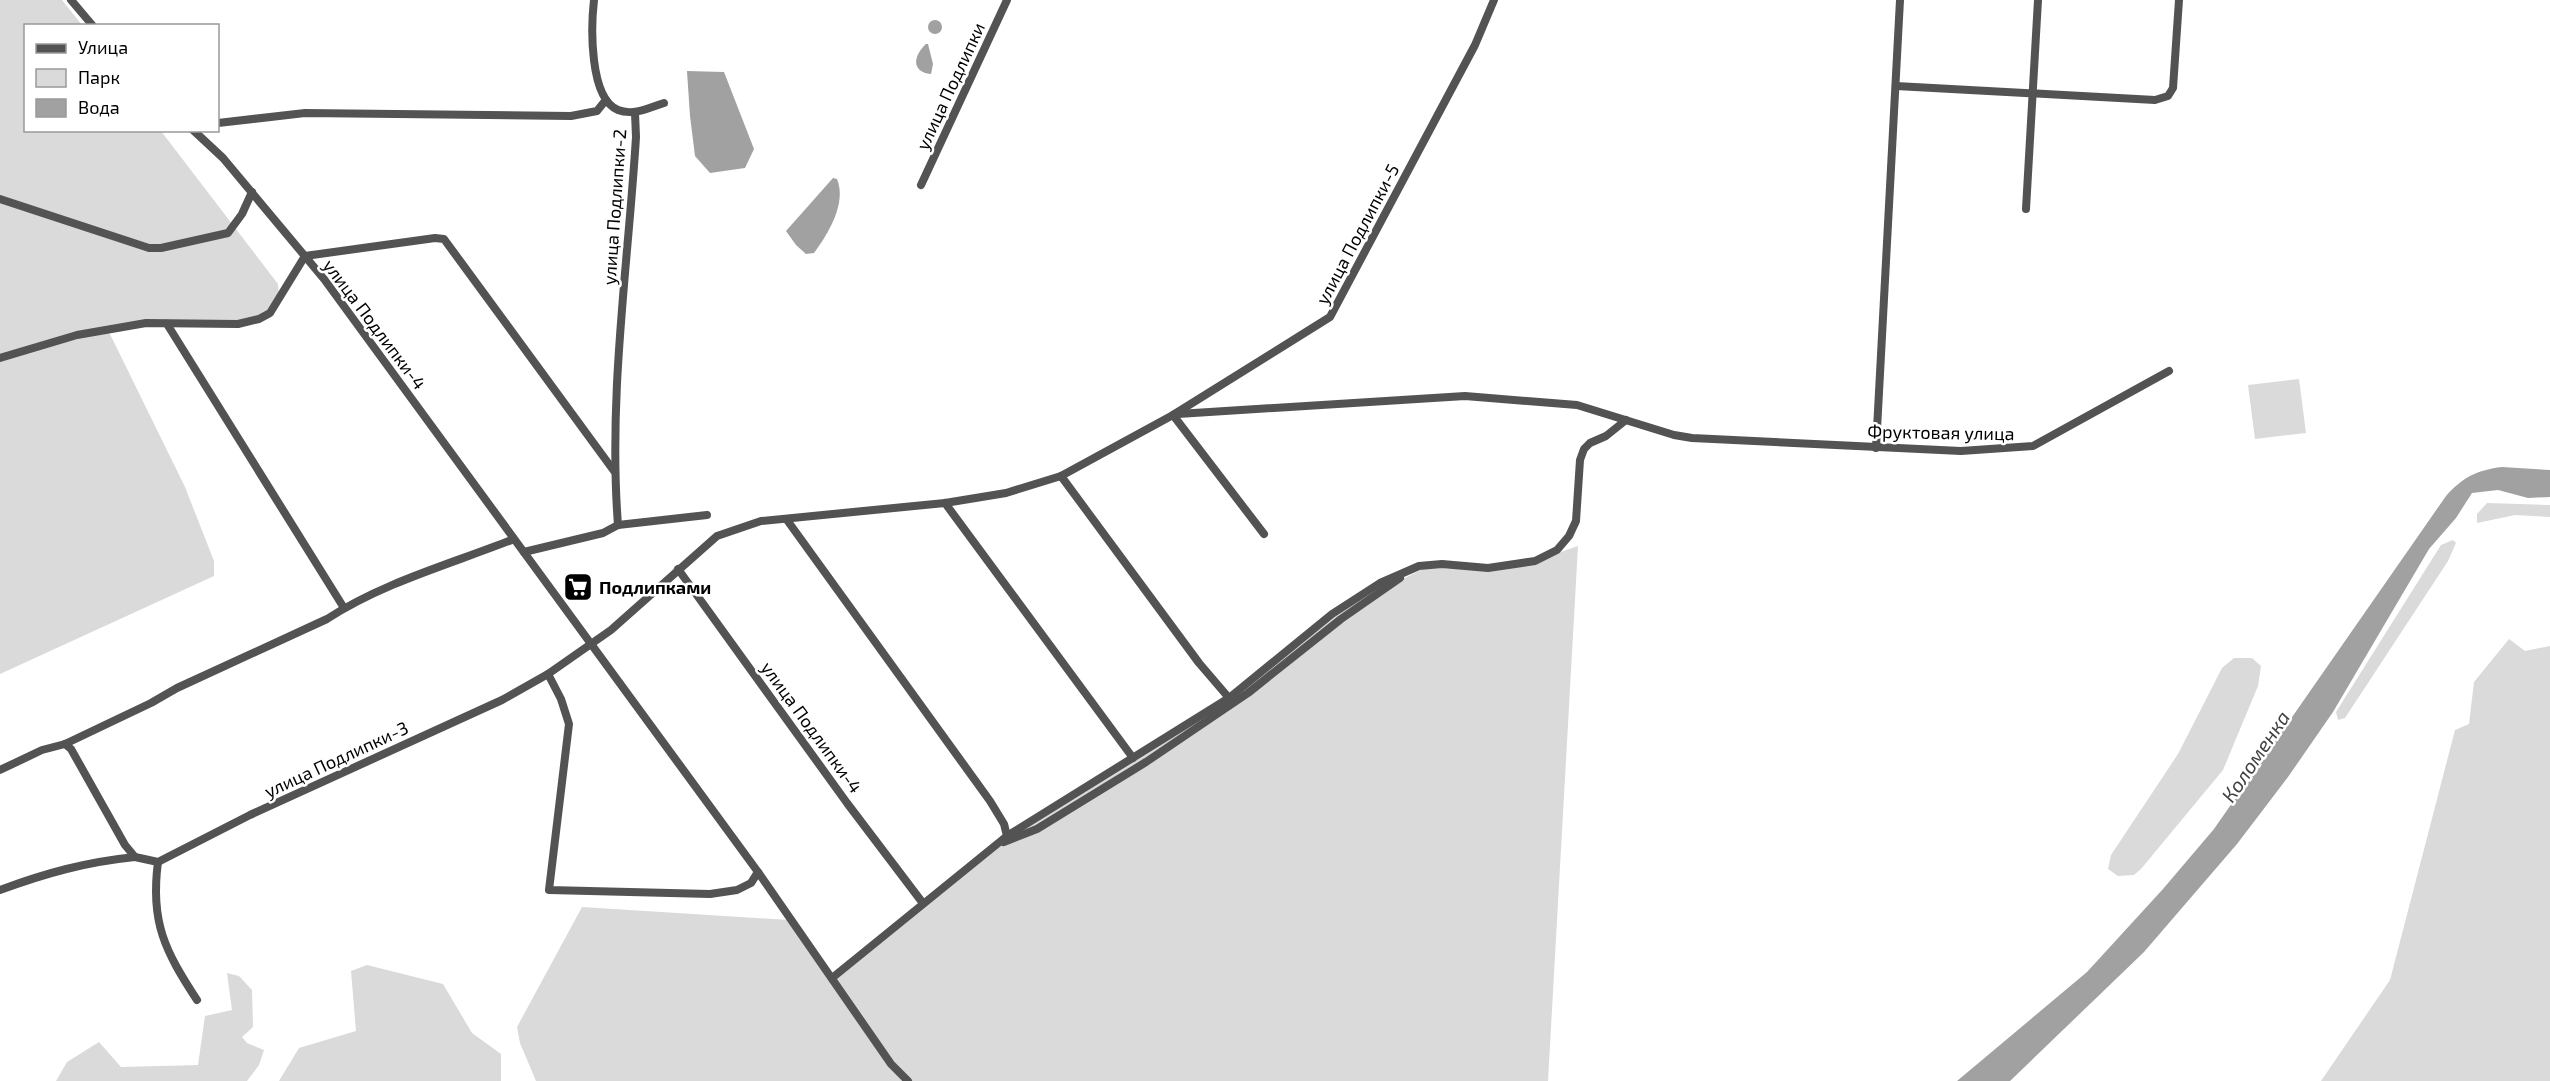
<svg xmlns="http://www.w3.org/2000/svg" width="2550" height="1081" font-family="'Exo 2',sans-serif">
<rect width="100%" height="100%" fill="#fff"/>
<g fill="#dadada">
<polygon points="0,0 62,0 82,25 26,26 26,130 161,131 278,284 279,298 270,313 238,324 146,323 108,330 185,487 214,561 214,576 0,674"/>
<polygon points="2299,379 2306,433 2255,439 2248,385"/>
<polygon points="2487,503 2550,505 2550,517 2515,515 2477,523 2477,514"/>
<polygon points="2453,540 2456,543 2448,561 2345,718 2338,720 2336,712 2441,545"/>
<polygon points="1578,546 1548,1081 536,1081 520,1043 517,1027 582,907 790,920 831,978 995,847 1229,698 1332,614 1425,568 1488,568 1535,561"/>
<polygon points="2509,639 2525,651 2550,646 2550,1081 2321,1081 2390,980 2455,730 2469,724 2474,682"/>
<polygon points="2234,658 2252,658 2261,666 2258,686 2223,770 2141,869 2134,875 2118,876 2108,869 2111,855 2178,754 2222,668"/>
<polygon points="367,965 443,984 472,1033 501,1054 501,1081 279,1081 299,1048 356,1031 351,971"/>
<polygon points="227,973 239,976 252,990 253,1027 242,1037 247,1043 264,1050 259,1065 247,1081 56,1081 67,1062 99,1042 121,1067 198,1065 205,1016 232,1010"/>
</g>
<g fill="#a1a1a1">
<circle cx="935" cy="27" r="7"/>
<path d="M 926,44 L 928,44 L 933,64 L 931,74 C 911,72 913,56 926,44 Z"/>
<polygon points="687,71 724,72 754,149 745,168 710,173 695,156 690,116"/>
<path d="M 833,178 L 837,179 C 847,203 828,234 814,253 L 806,254 L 796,245 L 786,231 Z"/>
<path d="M 2502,467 L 2550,470 L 2550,497 L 2528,498 L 2498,490 L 2472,493 L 2456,518 L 2429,549 L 2333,712 L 2288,777 L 2237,844 L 2144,952 L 2010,1081 L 1957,1081 L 2087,972 L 2163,889 L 2214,829 L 2446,496 C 2463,477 2477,470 2502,467 Z"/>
</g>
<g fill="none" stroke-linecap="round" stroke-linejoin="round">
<g stroke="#535353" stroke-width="8">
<polyline points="71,0 93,26"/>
<path d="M 594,0 C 591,26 589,98 618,110 C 633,116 649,108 664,103"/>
<polyline points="1896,86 2155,100 2168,96 2173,88 2179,0"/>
<polyline points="218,123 305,113 571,116 597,111 605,101"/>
<polyline points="193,130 223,158 324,279 758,872 891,1064 908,1081"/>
<polyline points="921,185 1007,0"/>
<polyline points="0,199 149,248 161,248 228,233 242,214 252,192"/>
<polyline points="2026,209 2038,0"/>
<polyline points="305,256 435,238 444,239 614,471"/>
<polyline points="167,324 344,608"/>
<polyline points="0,358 77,335 146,323 238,324 259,319 270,313 305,256"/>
<polyline points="1178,414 1465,396 1577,405 1674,435 1692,438 1961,451 2033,446 2169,371"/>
<polyline points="1173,415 1264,534"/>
<polyline points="1876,448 1900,0"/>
<polyline points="1061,476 1199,663 1229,698"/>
<polyline points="945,503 1133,758"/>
<polyline points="787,520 990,801 1004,824 1007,836"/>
<path d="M 618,525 C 608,396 628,266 636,137 L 635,113"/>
<polyline points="524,552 603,533 618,525 707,515"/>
<polyline points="678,569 847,803 922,902"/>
<polyline points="548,674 561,699 569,724 549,890 710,894 737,890 751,883 758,872"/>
<polyline points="65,744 71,749 125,845 135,857 158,862 250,815 502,700 548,674 611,630 717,536 761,521 945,503 1006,493 1061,476 1173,415 1330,317 1475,45 1494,0"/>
<path d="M 0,770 L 42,750 L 65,744 L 151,703 L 177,688 L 327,619 C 384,582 451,564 514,539"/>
<polyline points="1004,842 1037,829 1146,762 1248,693 1341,619 1400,578"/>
<path d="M 158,862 C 150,922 165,951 197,1000"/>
<path d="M 0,890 C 46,873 86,862 135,857"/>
<polyline points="832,978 1007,836 1229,698 1332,614 1380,583 1419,566 1442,564 1488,568 1535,561 1557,550 1569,536 1576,521 1580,460 1584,449 1590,443 1606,436 1626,420"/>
</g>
</g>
<defs>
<g id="supermarket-square" transform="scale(1.5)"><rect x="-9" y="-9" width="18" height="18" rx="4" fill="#000" stroke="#fff"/><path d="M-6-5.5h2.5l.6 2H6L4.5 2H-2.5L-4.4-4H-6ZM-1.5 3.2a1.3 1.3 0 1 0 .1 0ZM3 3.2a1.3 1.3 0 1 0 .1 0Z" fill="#fff"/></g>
</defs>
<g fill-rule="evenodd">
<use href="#supermarket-square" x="578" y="587"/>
</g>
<g text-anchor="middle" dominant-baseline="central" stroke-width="5" stroke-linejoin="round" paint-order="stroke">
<g font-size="18" fill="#000" stroke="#fff">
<text transform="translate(950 86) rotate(-65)">улица Подлипки</text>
<text transform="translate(614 207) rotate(-86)">улица Подлипки-2</text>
<text transform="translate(1357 234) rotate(-62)">улица Подлипки-5</text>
<text transform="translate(375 324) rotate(53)">улица Подлипки-4</text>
<text transform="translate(1941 432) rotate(1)">Фруктовая улица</text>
<text transform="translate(812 727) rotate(54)">улица Подлипки-4</text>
<text transform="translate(336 759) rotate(-25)">улица Подлипки-3</text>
</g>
<g font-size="18" font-weight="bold" fill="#000" stroke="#fff" text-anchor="start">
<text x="599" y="587">Подлипками</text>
</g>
<g font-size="20" font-style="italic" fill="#424242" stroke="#fff">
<text transform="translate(2255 756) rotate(-56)">Коломенка</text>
</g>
</g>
<rect x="24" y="24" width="195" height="108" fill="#ffffff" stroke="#999999" stroke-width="1.5"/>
<rect x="36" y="44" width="30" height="9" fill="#535353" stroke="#999999" stroke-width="1.5"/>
<text x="78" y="54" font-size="18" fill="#000000">Улица</text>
<rect x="36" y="69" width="30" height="18" fill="#dadada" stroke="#999999" stroke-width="1.5"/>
<text x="78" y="84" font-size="18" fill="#000000">Парк</text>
<rect x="36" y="99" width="30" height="18" fill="#a1a1a1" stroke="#999999" stroke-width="1.5"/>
<text x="78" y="114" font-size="18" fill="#000000">Вода</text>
</svg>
